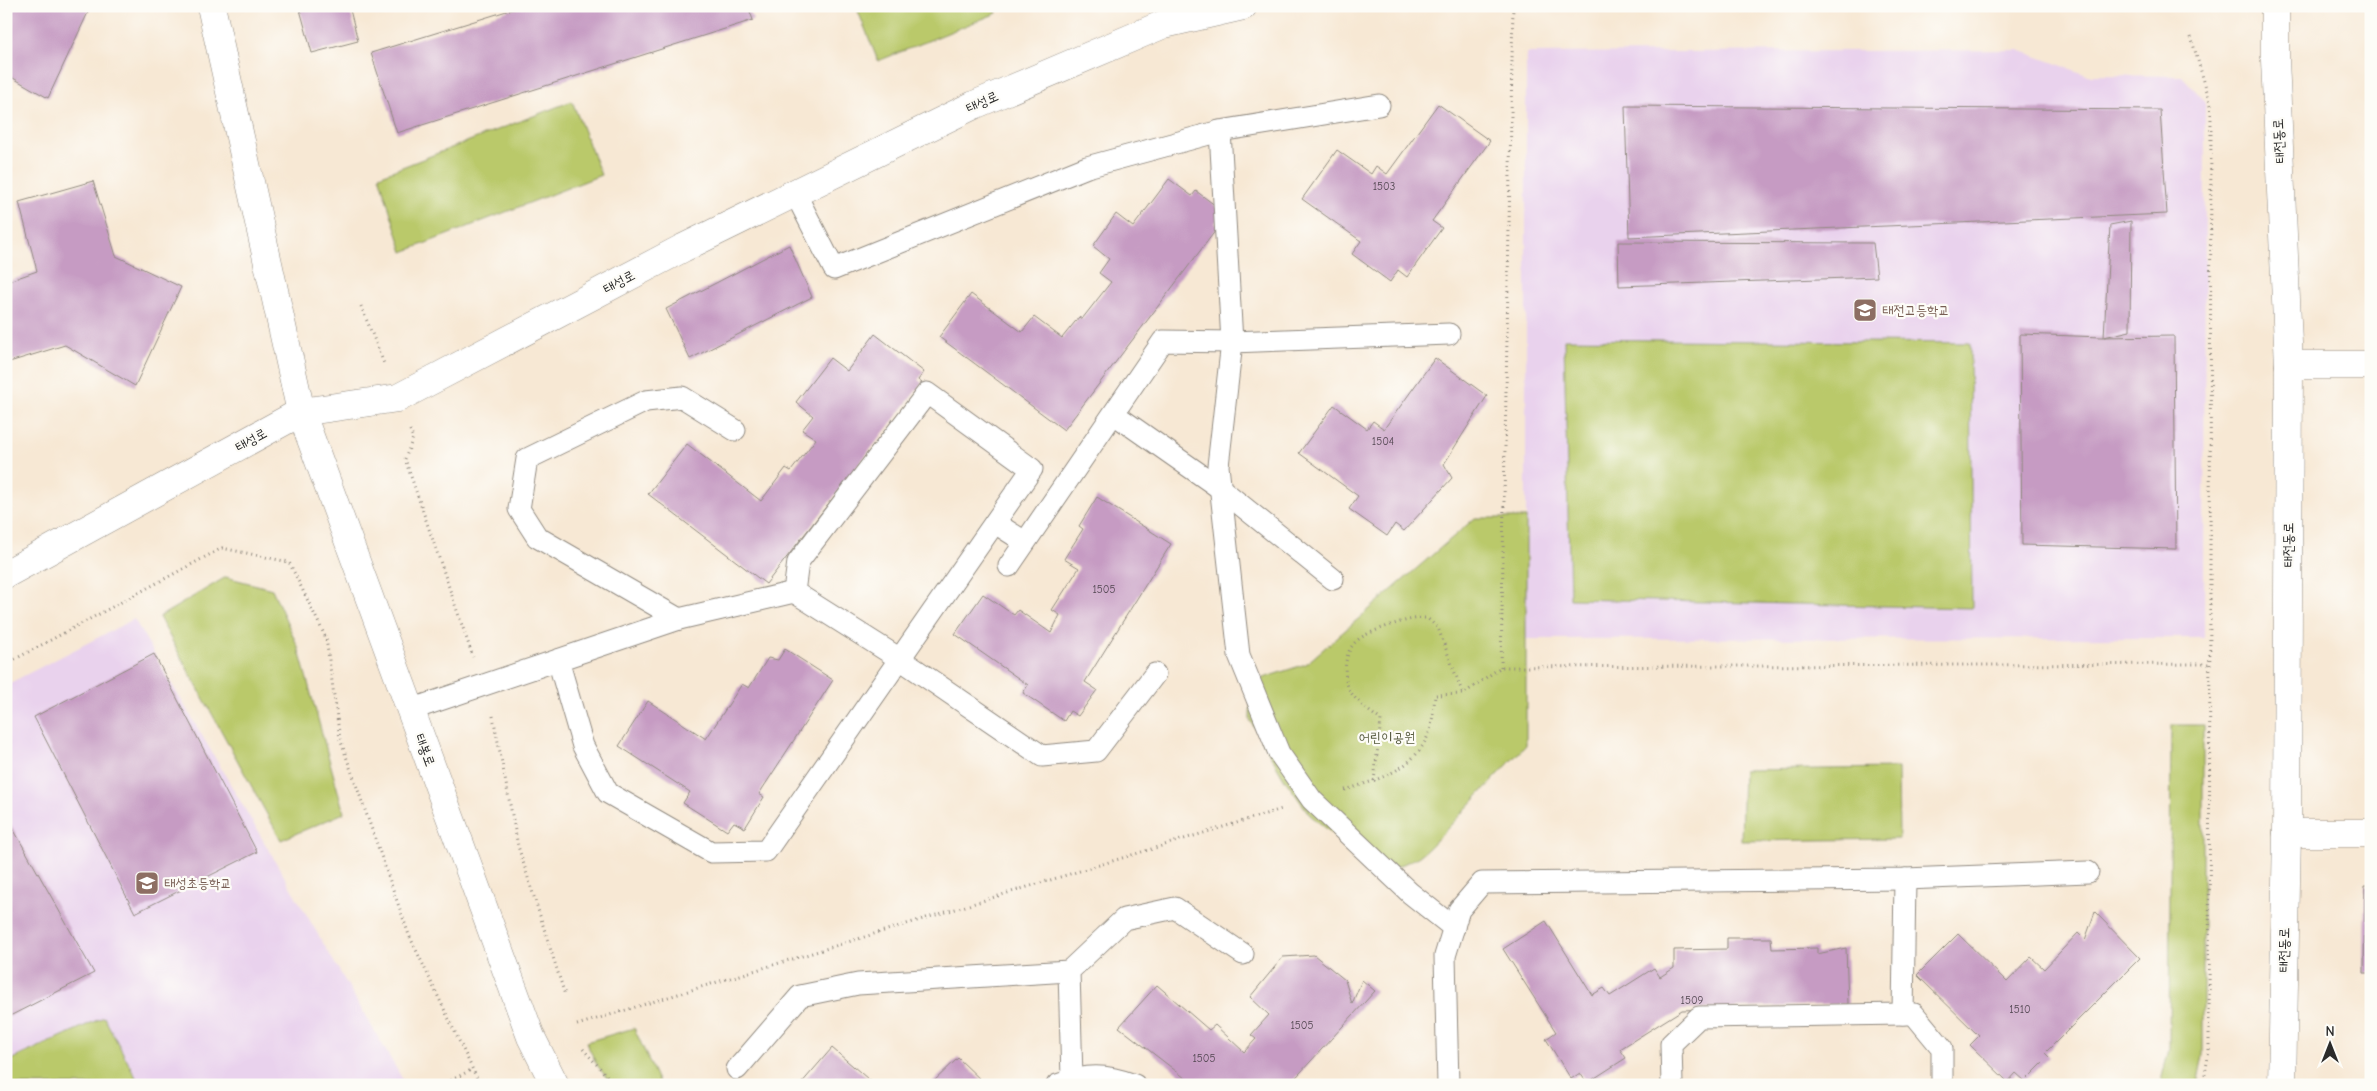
<svg xmlns="http://www.w3.org/2000/svg" width="2377" height="1091" font-family="'Comic Neue','Poor Story',sans-serif">
<rect width="100%" height="100%" fill="#fdfcf7"/>
<filter id="ink" filterUnits="userSpaceOnUse"><feTurbulence type="fractalNoise" baseFrequency=".02" numOctaves="2"/><feDisplacementMap in="SourceGraphic" scale="10" xChannelSelector="R" yChannelSelector="G"/><feConvolveMatrix kernelMatrix="1 2 1 2 8 2 1 2 1" color-interpolation-filters="sRGB"/></filter>
<filter id="wash" filterUnits="userSpaceOnUse"><feTurbulence type="fractalNoise" baseFrequency=".0096" numOctaves="4" result="noise"/><feDisplacementMap in="SourceGraphic" scale="20" xChannelSelector="R" yChannelSelector="G"/><feGaussianBlur stdDeviation="1.12" result="paint"/><feColorMatrix in="noise" values="0 0 0 0 0 0 0 0 0 0 0 0 0 0 0 0 0 1.4 0 .05"/><feComposite in="paint" operator="in"/></filter>
<g filter="url(#wash)">
<rect width="100%" height="100%" fill="#f7e8d4"/>
<g fill="#e9d2ed">
<polygon points="2019,50 2087,75 2182,76 2205,101 2204,638 1526,639 1526,53"/>
<polygon points="134,619 403,1080 393,1085 6,1085 6,685"/>
</g>
<g fill="#bac96b" stroke="#727a4b">
<polygon points="856,6 994,6 997,13 878,61"/>
<polygon points="572,101 601,175 403,252 379,176"/>
<polygon points="1564,339 1970,343 1972,608 1570,599"/>
<polygon points="1475,518 1526,518 1526,745 1429,848 1418,857 1397,867 1355,852 1310,815 1285,780 1250,720 1251,682 1306,664"/>
<polygon points="226,577 272,589 298,647 344,813 281,840 159,617"/>
<polygon points="2171,725 2203,725 2203,1055 2197,1085 2160,1085 2169,1049"/>
<polygon points="1898,768 1899,839 1741,841 1743,770"/>
<polygon points="104,1017 140,1085 6,1085 6,1062"/>
<polygon points="634,1028 660,1085 612,1085 597,1065 586,1042"/>
</g>
<g id="blocks">
<g fill="#c69bc3">
<polygon points="6,6 91,6 48,98 6,74"/>
<polygon points="299,6 349,6 358,41 312,53"/>
<polygon points="523,6 748,6 753,20 397,133 371,53"/>
<polygon points="1438,104 1490,141 1432,221 1442,228 1407,277 1398,270 1390,282 1352,254 1361,241 1302,199 1337,150 1371,174 1376,166 1387,174"/>
<polygon points="1625,106 2160,110 2167,214 1629,237"/>
<polygon points="1169,179 1192,196 1196,191 1224,212 1215,223 1219,226 1064,430 939,337 971,294 1022,332 1034,317 1062,338 1079,317 1082,319 1111,282 1099,273 1109,259 1093,246 1116,214 1133,227"/>
<polygon points="93,181 116,256 181,287 135,386 65,345 6,363 6,282 37,271 19,202"/>
<polygon points="2131,221 2130,331 2104,337 2110,225"/>
<polygon points="1618,242 1873,243 1877,277 1619,286"/>
<polygon points="789,245 812,297 690,359 666,309"/>
<polygon points="875,334 924,372 918,380 922,383 766,584 648,494 687,444 761,501 786,468 791,471 816,439 802,430 813,416 796,402 830,358 847,371"/>
<polygon points="2020,334 2102,337 2174,336 2176,549 2022,545"/>
<polygon points="1435,358 1487,396 1444,464 1452,478 1404,531 1395,524 1387,536 1349,509 1358,496 1299,453 1334,405 1367,429 1373,421 1384,429"/>
<polygon points="1097,497 1171,544 1085,682 1097,690 1078,716 1070,711 1064,721 1023,693 1028,685 955,634 983,594 1014,615 1018,610 1051,633 1060,615 1052,610 1079,568 1064,559 1083,529 1079,526"/>
<polygon points="785,649 833,680 759,794 764,797 745,828 734,822 727,831 683,803 690,792 619,746 648,701 706,739 742,684 749,688 768,658 778,660"/>
<polygon points="154,654 257,852 135,913 34,717"/>
<polygon points="6,816 94,973 6,1018"/>
<polygon points="2365,886 2371,886 2371,973 2364,973"/>
<polygon points="2095,912 2140,958 2045,1053 2049,1057 2025,1081 2016,1073 2008,1082 1970,1045 1979,1036 1917,975 1958,934 2007,982 2031,957 2044,969 2078,933 2085,940"/>
<polygon points="1546,921 1592,995 1604,988 1610,996 1654,968 1660,977 1674,968 1674,950 1727,949 1727,938 1771,938 1772,949 1817,948 1817,954 1846,948 1848,1004 1682,1010 1620,1049 1626,1058 1587,1083 1580,1073 1571,1079 1546,1039 1556,1032 1503,949"/>
<polygon points="1314,955 1345,980 1352,1004 1362,980 1375,991 1289,1085 1280,1085 1276,1081 1279,1085 1194,1085 1119,1027 1157,985 1209,1030 1215,1025 1244,1052 1256,1039 1251,1035 1269,1015 1250,997 1283,957"/>
<polygon points="832,1048 875,1085 800,1085"/>
<polygon points="958,1058 986,1085 930,1085"/>
</g>
</g>
</g>
<g filter="url(#ink)">
<use href="#blocks" fill-opacity="0" stroke="#918a80" stroke-width="1"/>
<g fill="none" stroke-linecap="round" stroke-linejoin="round">
<g stroke="#918a80" stroke-width="23">
<g id="lane">
<polyline points="1220,131 1232,342 1218,466 1239,655 1279,753 1312,800 1410,893 1454,928"/>
<polyline points="795,193 834,269 1087,167 1220,131 1379,105"/>
<polyline points="1114,414 1221,489 1333,579"/>
<polyline points="995,523 1025,542"/>
<polyline points="1009,566 1163,341 1232,342 1449,334"/>
<polyline points="679,619 537,537 519,509 527,459 646,401 682,397 735,430"/>
<polyline points="558,660 583,746 608,793 711,852 766,851 1032,469 927,393 798,562 794,592 900,659 1042,756 1096,751 1155,674"/>
<polyline points="410,710 679,619 794,592"/>
<polyline points="1903,1014 1905,879"/>
<polyline points="737,1069 800,996 858,984 1069,971"/>
<polyline points="1072,1079 1069,971 1124,919 1175,908 1243,954"/>
<path d="M 1057,1085 C 1087,1074 1105,1074 1135,1085"/>
<polyline points="1448,1085 1445,956 1459,910 1482,883 1905,879 2088,872"/>
<polyline points="1672,1085 1671,1044 1699,1017 1903,1014 1914,1014 1942,1048 1942,1085"/>
</g>
</g>
<g stroke="#918a80" stroke-width="29">
<g id="street">
<polyline points="2289,365 2371,365"/>
<polyline points="2287,833 2371,833"/>
</g>
</g>
<g stroke="#918a80" stroke-width="29">
<g id="secondary">
<polyline points="211,6 301,412 531,1037 555,1085"/>
<polyline points="2275,6 2275,60 2289,365 2287,833 2282,1085"/>
<polyline points="6,574 301,412 398,398 683,248 974,105 1164,24 1243,6"/>
</g>
</g>
<g stroke="#918a80" stroke-width="3" stroke-dasharray="1 4" stroke-linecap="butt">
<polyline points="2191,37 2211,105 2209,1051 2203,1085"/>
<polyline points="361,306 385,366"/>
<polyline points="410,430 413,438 405,459 473,657"/>
<polyline points="6,664 222,548 289,562 326,638 340,739 409,935 480,1085"/>
<polyline points="1501,667 1513,6"/>
<polyline points="493,716 518,846 565,995"/>
<path d="M 1374,781 L 1381,720 C 1370,712 1360,705 1352,694 C 1343,682 1343,659 1352,646 C 1359,636 1374,631 1385,627 C 1400,622 1411,618 1427,618 L 1438,628 L 1463,694"/>
<path d="M 1345,790 C 1380,779 1417,769 1430,730 C 1433,719 1434,706 1435,695 L 1463,694 L 1501,667 L 2211,664"/>
<polyline points="577,1025 1282,809"/>
<polyline points="583,1049 615,1085"/>
<polyline points="442,1085 473,1069"/>
</g>
<use href="#lane" stroke="#fff" stroke-width="21"/>
<use href="#street" stroke="#fff" stroke-width="28"/>
<use href="#secondary" stroke="#fff" stroke-width="28"/>
</g>
</g>
<defs>
<g id="school-square" transform="scale(1.25)"><rect x="-9" y="-9" width="18" height="18" rx="4" fill="#8d6e63" stroke="#fdfcf7"/><path d="M0-5L7-2L0 1L-7-2ZM-4 1L0 2.5L4 1V4Q0 6-4 4Z" fill="#fff"/></g>
</defs>
<g fill-rule="evenodd">
<use href="#school-square" x="1865" y="310"/>
<use href="#school-square" x="147" y="883"/>
</g>
<g text-anchor="middle" dominant-baseline="central" stroke-width="4.5" stroke-linejoin="round" paint-order="stroke">
<g font-size="11" fill="#524751">
<text x="1384" y="186">1503</text>
<text x="1383" y="441">1504</text>
<text x="1104" y="589">1505</text>
<text x="1692" y="1000">1509</text>
<text x="2020" y="1009">1510</text>
<text x="1302" y="1025">1505</text>
<text x="1204" y="1058">1505</text>
</g>
<g font-size="14" fill="#2b2b2b" stroke="#fdfcf7">
<text transform="translate(982 102) rotate(-24)">태성로</text>
<text transform="translate(2279 141) rotate(-93)">태전동로</text>
<text transform="translate(619 282) rotate(-28)">태성로</text>
<text transform="translate(251 440) rotate(-29)">태성로</text>
<text transform="translate(2288 545) rotate(-90)">태전동로</text>
<text transform="translate(425 750) rotate(70)">태봉로</text>
<text transform="translate(2284 950) rotate(-89)">태전동로</text>
</g>
<g font-size="14" fill="#785e54" stroke="#fdfcf7" text-anchor="start">
<text x="1882" y="310">태전고등학교</text>
<text x="164" y="883">태성초등학교</text>
</g>
<g font-size="14" fill="#565a3e" stroke="#fdfcf7">
<text x="1387" y="737">어린이공원</text>
</g>
</g>
<rect width="2377" height="1091" fill="none" stroke="#fdfcf7" stroke-width="25"/>
<g transform="translate(2330 1044)" stroke="#fdfcf7" stroke-width="4" paint-order="stroke">
<path d="M0-4L9 19L0 12L-9 19Z" fill="#2b2b2b"/>
<text y="-8" font-size="14" font-weight="bold" text-anchor="middle" fill="#2b2b2b">N</text>
</g>
</svg>
